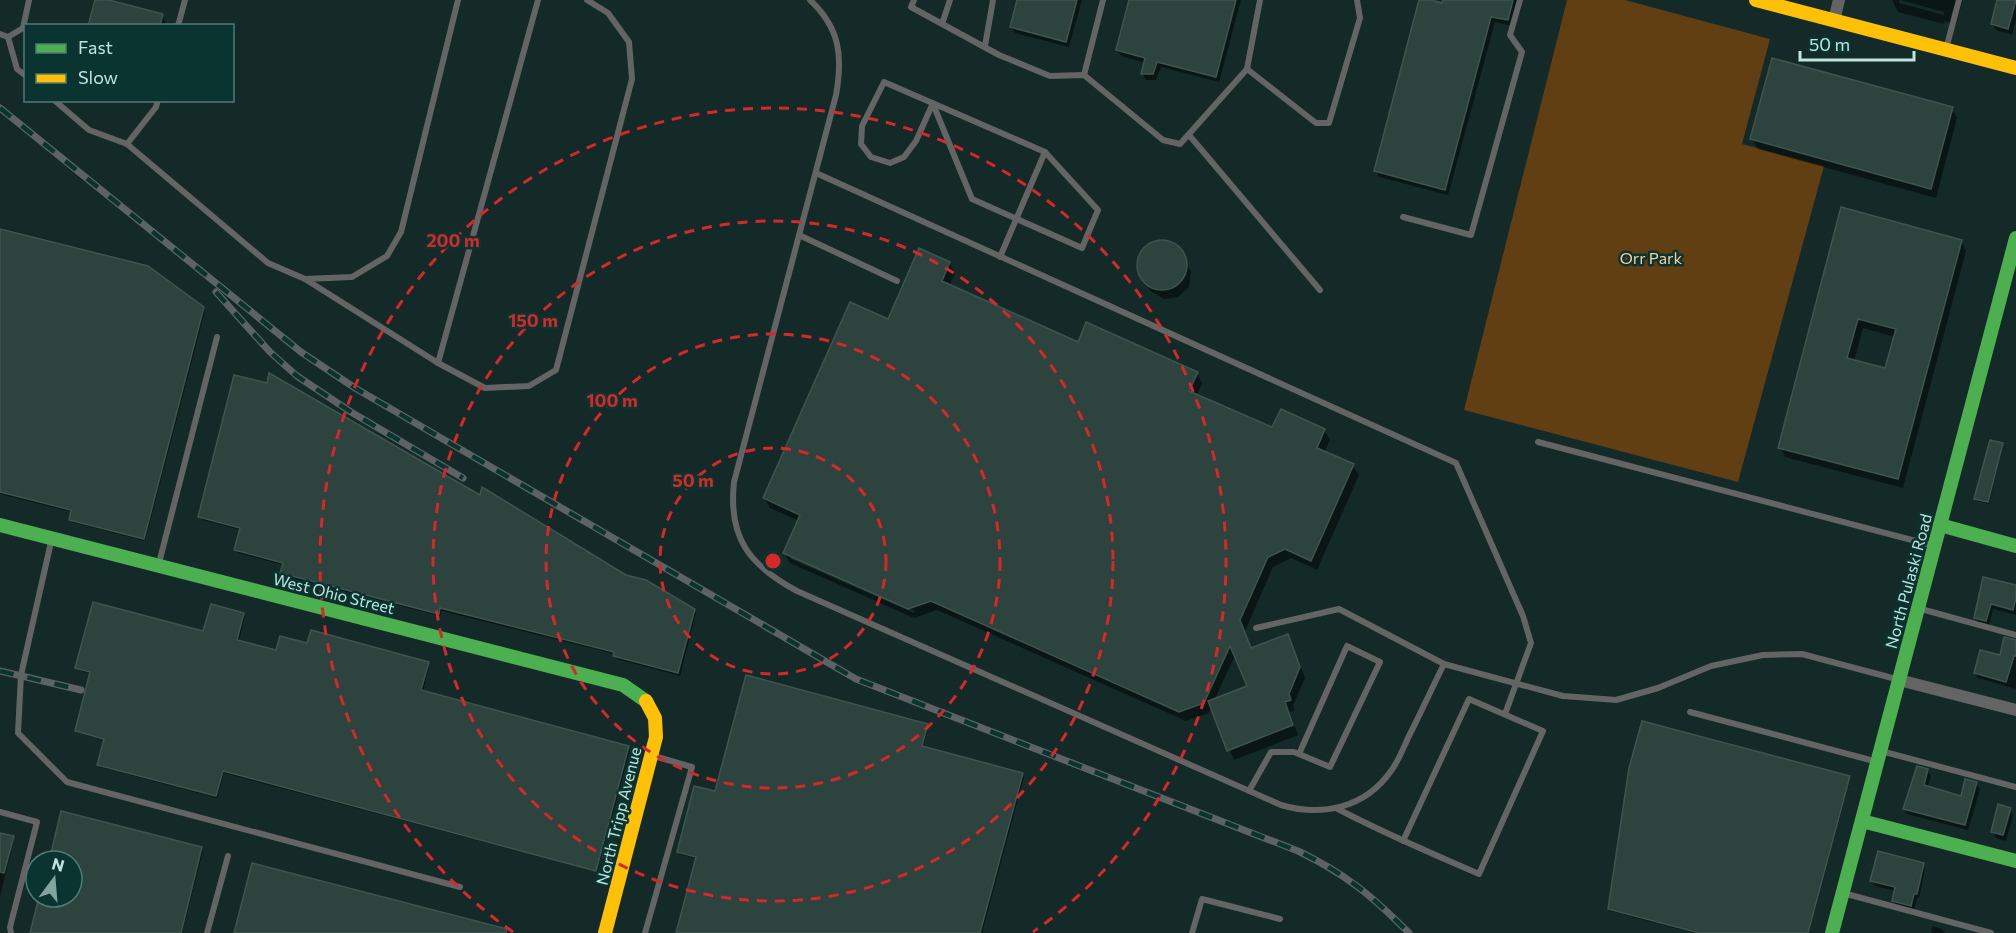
<svg xmlns="http://www.w3.org/2000/svg" width="2016" height="933" font-family="Commissioner,sans-serif">
<rect width="100%" height="100%" fill="#132a28"/>
<polygon fill="#613f13" points="1567,0 1625,0 1770,39 1742,144 1824,166 1738,482 1464,410"/>
<g fill="#0007" fill-rule="evenodd">
<polygon points="96,0 103,0 162,15 167,26 90,26"/>
<polygon points="1019,0 1082,0 1069,47 1015,33 1011,27"/>
<polygon points="1130,0 1241,0 1219,82 1161,67 1156,80 1146,80 1143,74 1146,63 1121,56 1117,50"/>
<polygon points="1421,0 1443,5 1444,0 1518,0 1511,26 1495,22 1448,195 1379,177 1376,171"/>
<polygon points="1892,0 1899,0 1899,3 1944,15 1944,12 1900,0 1963,0 1956,24 1945,21 1944,24 1898,12"/>
<polygon points="1999,0 2016,0 2016,20 2012,35 1996,30 1992,24"/>
<polygon points="1952,109 1957,118 1936,198 1758,149 1752,139"/>
<path d="M 1842,209 L 1961,241 L 1966,251 L 1903,488 L 1785,457 L 1780,447 ZM 1863,328 L 1895,337 L 1886,370 L 1854,361 Z"/>
<polygon points="0,238 203,308 205,311 145,541 72,522 70,519 72,512 0,494"/>
<polygon points="1157,242 1172,244 1178,248 1191,272 1189,287 1178,297 1163,299 1150,290 1144,280 1138,264 1144,250"/>
<path d="M 949,263 L 955,273 L 949,286 L 1078,344 L 1197,373 L 1202,383 L 1197,395 L 1273,429 L 1324,430 L 1330,440 L 1324,453 L 1353,466 L 1359,475 L 1317,570 L 1291,558 L 1273,567 L 1245,631 L 1252,649 L 1287,635 L 1292,645 L 1305,678 L 1293,705 L 1295,710 L 1289,712 L 1298,735 L 1234,760 L 1212,706 L 1209,713 L 1186,721 L 937,610 L 914,618 L 790,563 L 784,553 L 799,521 L 770,508 L 764,498 L 889,321 ZM 791,555 L 915,611 L 914,613 L 791,559 ZM 1235,655 L 1249,687 L 1214,701 Z"/>
<polygon points="2002,444 2003,447 1989,504 1977,501 1976,499"/>
<polygon points="481,498 626,576 694,610 696,613 680,676 617,659 615,654 442,611 440,616 284,576 282,573 284,565 238,553 236,550 241,530 202,520 200,517"/>
<polygon points="1984,579 2016,587 2016,615 1993,609 1989,626 1979,624 1976,618"/>
<polygon points="243,614 245,616 239,641 277,652 308,645 428,663 429,666 423,692 628,747 630,750 597,872 224,773 217,798 100,767 98,764 105,740 78,733 76,730 91,674 79,670 77,668 204,633"/>
<polygon points="2016,642 2016,689 1978,678 1975,672 2001,657"/>
<polygon points="927,725 928,728 923,748 1022,775 1024,777 982,933 677,933 697,859 680,854 678,852 716,793"/>
<polygon points="1927,770 1931,776 1927,788 1962,797 1976,784 1980,789 1968,830 1907,814 1904,809"/>
<polygon points="1849,778 1850,780 1809,933 1693,933 1611,911 1610,908"/>
<polygon points="2010,809 2013,815 2006,841 1996,838 1993,832"/>
<polygon points="0,834 13,838 14,840 0,896"/>
<polygon points="201,849 203,851 182,933 32,933 41,897 72,897 72,861 50,861"/>
<polygon points="1923,864 1925,869 1919,898 1917,898 1914,910 1896,905 1893,900 1896,891 1875,886 1872,881"/>
<polygon points="1933,926 1942,929 1945,933 1931,933"/>
</g>
<g fill="#2c433e" stroke="#3e554f" stroke-width="1.5" fill-rule="evenodd">
<polygon points="95,0 109,0 163,14 160,26 88,26"/>
<polygon points="1017,0 1077,0 1066,42 1010,27"/>
<polygon points="1129,0 1236,0 1216,77 1157,62 1153,74 1141,74 1145,58 1116,50"/>
<polygon points="1419,0 1431,0 1442,3 1443,0 1513,0 1508,20 1491,17 1445,190 1374,171"/>
<polygon points="1997,0 2016,0 2008,29 1991,24"/>
<polygon points="1772,58 1953,107 1931,189 1750,139"/>
<path d="M 1841,207 L 1962,240 L 1898,479 L 1778,448 ZM 1858,319 L 1896,329 L 1885,368 L 1847,358 Z"/>
<polygon points="0,229 148,266 204,307 144,539 69,520 71,510 0,492"/>
<circle cx="1162" cy="265" r="25"/>
<polygon points="919,248 950,262 942,281 1078,342 1086,322 1198,372 1189,391 1272,427 1281,409 1325,429 1317,448 1354,464 1311,561 1285,549 1268,557 1240,620 1251,648 1288,634 1300,667 1289,694 1291,700 1285,702 1293,725 1227,751 1208,701 1247,686 1230,646 1204,703 1179,712 931,601 908,609 783,553 800,515 763,498 850,302 888,319"/>
<polygon points="269,373 480,495 482,487 626,575 646,580 695,609 678,673 613,656 614,652 440,608 439,614 280,573 283,563 234,550 240,528 198,517 234,375 267,383"/>
<polygon points="1990,440 2003,443 1988,502 1974,499"/>
<polygon points="1983,577 2016,585 2016,598 2013,610 1991,604 1986,621 1974,618"/>
<polygon points="93,602 203,631 211,604 244,613 237,640 276,650 280,636 307,643 311,630 429,662 421,690 629,746 596,871 223,771 216,796 97,765 104,739 75,731 90,672 75,668"/>
<polygon points="2004,637 2016,640 2016,656 2014,656 2006,682 1974,673 1980,650 2000,655"/>
<polygon points="746,675 928,724 922,746 1023,773 980,933 676,933 696,857 677,852 694,786 715,791"/>
<polygon points="1642,721 1850,776 1808,933 1699,933 1608,909 1629,768"/>
<polygon points="1917,766 1928,769 1924,785 1961,796 1965,779 1977,782 1965,825 1903,809"/>
<polygon points="1998,804 2011,808 2003,835 1991,832"/>
<polygon points="61,811 202,847 181,933 30,933 39,897 72,897 72,861 49,861"/>
<polygon points="0,833 14,836 4,873 0,872"/>
<polygon points="1878,851 1924,863 1917,894 1914,894 1911,906 1892,901 1895,887 1870,881"/>
<polygon points="252,863 507,929 506,933 234,933"/>
</g>
<g fill="none" stroke-linecap="round" stroke-linejoin="round">
<g stroke="#646464" stroke-width="6">
<path d="M 810,0 C 840,28 843,56 836,95 L 734,482 C 728,538 749,565 797,591 L 1281,805 C 1322,817 1365,808 1391,771 C 1400,759 1405,743 1412,730 C 1423,708 1433,686 1444,664"/>
<polyline points="914,0 911,7 999,55 1050,76 1084,75 1163,140 1180,144 1247,69 1260,0"/>
<polyline points="942,24 950,0"/>
<polyline points="178,26 185,0"/>
<polyline points="0,34 8,37 23,28 29,0"/>
<polyline points="8,37 17,69 26,76"/>
<polyline points="985,46 993,0"/>
<polyline points="1946,49 1959,0"/>
<polyline points="1247,69 1316,123 1329,123 1360,18 1357,0"/>
<polyline points="1084,75 1103,0"/>
<polyline points="54,100 89,130 127,144 156,107 158,100"/>
<polyline points="933,103 916,141 904,157 890,163 871,157 861,144 862,126 884,82 1045,152 1000,257"/>
<polyline points="933,104 972,199 1082,248 1098,210 1045,152"/>
<polyline points="1189,135 1320,290"/>
<polyline points="127,144 268,263 305,279 352,277 387,256 401,232 458,0"/>
<polyline points="816,173 1456,463 1523,616 1531,643 1505,714"/>
<polyline points="1403,217 1471,235 1522,52 1510,35 1520,0"/>
<polyline points="799,235 897,281"/>
<polyline points="305,279 438,363 485,388 529,386 556,370 632,79 629,42 608,13 587,0"/>
<polyline points="438,363 538,0"/>
<polyline points="1538,442 1931,545"/>
<polyline points="51,542 21,675 18,733 67,782 460,887"/>
<polyline points="159,563 217,337"/>
<polyline points="1921,609 2016,635"/>
<polyline points="1256,628 1339,609 1444,664 1563,696 1616,700 1658,688 1711,666 1763,655 1802,654 1896,679"/>
<polyline points="1690,712 1874,761"/>
<polyline points="1881,751 2016,787"/>
<polyline points="1249,791 1271,752 1294,752 1330,767 1380,662 1347,646 1299,754"/>
<path d="M 1336,808 C 1383,833 1431,853 1479,874 L 1543,731 L 1469,699 L 1403,841"/>
<polyline points="0,812 37,822 10,927 11,933"/>
<polyline points="1843,893 1991,933"/>
<polyline points="207,933 228,856"/>
<polyline points="645,933 692,767 654,756"/>
<polyline points="1192,933 1202,899 1280,919"/>
</g>
<g stroke="#646464" stroke-width="12">
<polyline points="1834,20 1839,0"/>
<polyline points="1899,680 2016,710"/>
</g>
<g stroke="#4caf50" stroke-width="14">
<polyline points="0,525 623,685 646,701"/>
<polyline points="1940,525 2016,546"/>
<polyline points="1862,821 2016,861"/>
<polyline points="1832,933 2016,238"/>
</g>
<g stroke="#ffc107" stroke-width="14">
<polyline points="1756,0 2016,68"/>
<polyline points="605,933 656,737 655,718 646,701"/>
</g>
<g stroke="#5d6364" stroke-width="7">
<g id="rail">
<path d="M 0,108 L 301,352 L 355,388 L 856,679 L 1298,851 C 1346,874 1372,896 1409,933"/>
<polyline points="216,292 270,352 297,376 351,412 463,478"/>
<polyline points="0,671 81,690"/>
</g>
</g>
<use href="#rail" stroke="#093430" stroke-width="4.5" stroke-dasharray="14" stroke-linecap="butt"/>
</g>
<g fill="none" stroke="#d62828" stroke-width="3" stroke-dasharray="10 8">
<circle cx="773" cy="561" r="113"/>
<circle cx="773" cy="561" r="227"/>
<circle cx="773" cy="561" r="340"/>
<path d="M513 932A453 453 0 1 1 1033 932"/>
</g>
<g text-anchor="middle" dominant-baseline="central" stroke-width="5" stroke-linejoin="round" paint-order="stroke">
<g font-size="16" fill="#fecea2" stroke="#093430">
<text x="1651" y="257">Orr Park</text>
</g>
<g font-size="16" fill="#c0e4de" stroke="#093430">
<text transform="translate(1908 581) rotate(-75)">North Pulaski Road</text>
<text transform="translate(334 593) rotate(14)">West Ohio Street</text>
<text transform="translate(618 816) rotate(-76)">North Tripp Avenue</text>
</g>
</g>
<circle cx="773" cy="561" r="9" fill="#d62828" stroke="#093430" stroke-width="3"/>
<g font-size="18" text-anchor="middle" font-weight="bold" fill="#d62828" stroke="#093430" stroke-width="5" stroke-linejoin="round" paint-order="stroke">
<text x="453" y="247">200 m</text>
<text x="533" y="327">150 m</text>
<text x="612" y="407">100 m</text>
<text x="693" y="487">50 m</text>
</g>
<rect x="24" y="24" width="210" height="78" fill="#093430" stroke="#527a76" stroke-width="1.5"/>
<rect x="36" y="44" width="30" height="9" fill="#4caf50" stroke="#527a76" stroke-width="1.5"/>
<text x="78" y="54" font-size="18" fill="#c0e4de">Fast</text>
<rect x="36" y="74" width="30" height="9" fill="#ffc107" stroke="#527a76" stroke-width="1.5"/>
<text x="78" y="84" font-size="18" fill="#c0e4de">Slow</text>
<g transform="translate(54 879) rotate(16)"><circle r="28" fill="#093430" stroke="#527a76" stroke-width="1.5"/>
<path d="M0-4.5L10 22L0 15L-10 22Z" fill="#83a39e"/>
<text y="-9" font-size="16" font-weight="bold" text-anchor="middle" fill="#c0e4de">N</text>
</g>
<path d="M1800 51v9h114v-9" fill="none" stroke="#c0e4de" stroke-width="3"/>
<text x="1809" y="51" font-size="18" fill="#c0e4de" stroke="#093430" stroke-width="4.5" paint-order="stroke">50 m</text>
</svg>
